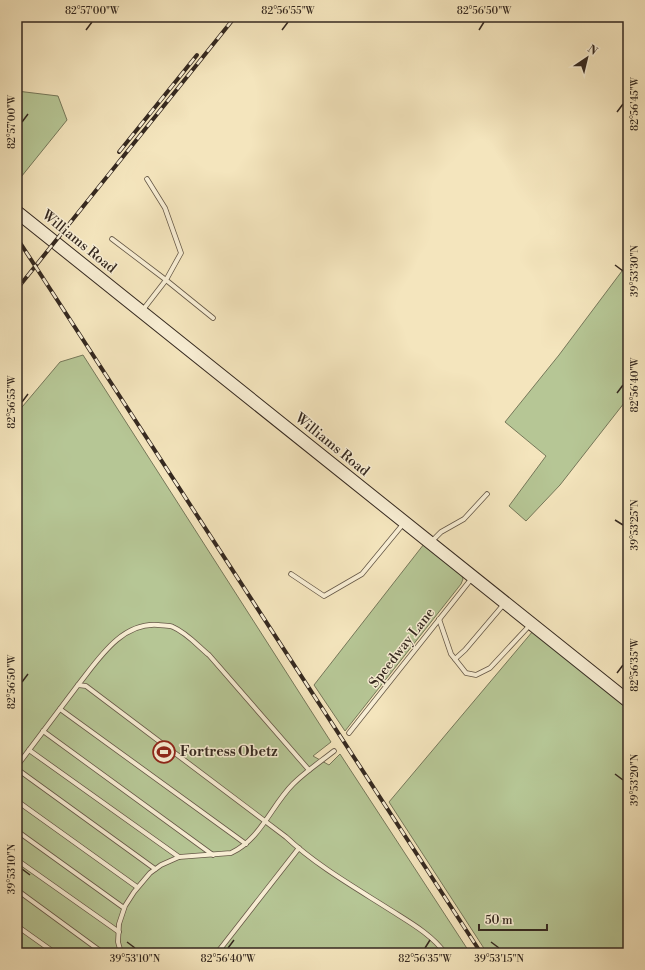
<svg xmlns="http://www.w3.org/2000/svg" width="645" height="970" font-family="'Libre Bodoni',serif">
<rect width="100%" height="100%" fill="#f4e5bd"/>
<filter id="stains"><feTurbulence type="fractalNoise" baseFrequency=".005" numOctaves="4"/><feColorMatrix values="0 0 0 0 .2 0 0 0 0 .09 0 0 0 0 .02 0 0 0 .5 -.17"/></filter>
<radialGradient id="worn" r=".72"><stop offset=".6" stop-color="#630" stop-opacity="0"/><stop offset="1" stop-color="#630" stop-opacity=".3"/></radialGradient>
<g fill="#b6c695" stroke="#76785a">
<polygon points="17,91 58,96 67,120 17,182"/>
<polygon points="628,263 628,398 560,485 526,521 509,506 546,456 505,422 559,355"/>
<polygon points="83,355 331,742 313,756 329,765 340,754 470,953 17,953 17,413 60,362"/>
<polygon points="424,544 462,575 463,579 461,584 345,731 314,685"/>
<polygon points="533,631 628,707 628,953 487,953 389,802"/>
</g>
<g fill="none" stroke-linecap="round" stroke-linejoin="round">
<g stroke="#655847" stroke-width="5.5">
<g id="service">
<polyline points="147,179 165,208 181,253 166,280 213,318"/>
<polyline points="112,239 166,280 142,311"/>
<polyline points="432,541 441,532 464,519 487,494"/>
<polyline points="291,574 324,596 362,574 404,523"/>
<polyline points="439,619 451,654 466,673 476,675 490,668 530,625"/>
<polyline points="455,659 465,650 504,604"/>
<path d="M 78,685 C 98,660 121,622 158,625 C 163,626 169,625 173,627 C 187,633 198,646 209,655 L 309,770"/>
<polyline points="60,709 246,844"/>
<polyline points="43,731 213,855"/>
<polyline points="349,733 472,578"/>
<polyline points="29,750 179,857"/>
<path d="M 17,766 L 78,685 L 86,686 L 286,837 C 317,866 356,888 392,911 C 411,923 432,935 445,953"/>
<polyline points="17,769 155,869"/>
<polyline points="17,801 137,887"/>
<polyline points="17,831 124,908"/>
<polyline points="17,860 119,932"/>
<polyline points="17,890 103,953"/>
<polyline points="17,926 55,953"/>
<path d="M 121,953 L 118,942 L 119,924 L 125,906 L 134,892 L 150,873 L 161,865 L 179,857 L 231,853 C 261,839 271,806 293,784 C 305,772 320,762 334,751"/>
<polyline points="217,953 299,848"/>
</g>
</g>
<g stroke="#352920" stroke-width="14">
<polyline id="secondary" points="17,212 628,701"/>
</g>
<use href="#service" stroke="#f8eed4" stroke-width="4"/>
<use href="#secondary" stroke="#f8eed4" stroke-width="12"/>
<g stroke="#352920" stroke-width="4">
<g id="rail">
<polyline points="119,152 197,55"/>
<polyline points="17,238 481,953"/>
<polyline points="17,289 235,17"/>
</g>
</g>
<use href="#rail" stroke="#f8eed4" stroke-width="2.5" stroke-dasharray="8" stroke-linecap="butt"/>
</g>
<path fill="none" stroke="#352920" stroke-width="1.5" d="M 86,30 L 92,22M 282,30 L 288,22M 479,30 L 484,22M 617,112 L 623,104M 22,122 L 28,114M 615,265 L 623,271M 617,393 L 623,385M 22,402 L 28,394M 615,520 L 623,525M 617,673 L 623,665M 22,682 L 28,674M 615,774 L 623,780M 22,869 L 30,875M 127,942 L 135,948M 491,942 L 499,948M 228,948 L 234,940M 425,948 L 430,940"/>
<defs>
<g id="stadium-ring" transform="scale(1.15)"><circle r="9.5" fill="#f8eed4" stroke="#8f2418" stroke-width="1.5"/><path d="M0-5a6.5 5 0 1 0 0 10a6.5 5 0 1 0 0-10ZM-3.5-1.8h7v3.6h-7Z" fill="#8f2418"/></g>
</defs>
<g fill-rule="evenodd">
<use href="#stadium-ring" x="164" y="752"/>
</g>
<g text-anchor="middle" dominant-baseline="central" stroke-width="3" stroke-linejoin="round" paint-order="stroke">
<g font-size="14" fill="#352920" stroke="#f8eed4">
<text transform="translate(79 242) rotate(39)">Williams Road</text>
<text transform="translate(332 445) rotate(39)">Williams Road</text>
<text transform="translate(402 648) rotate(-52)">Speedway Lane</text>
</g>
<g font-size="14" font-weight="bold" fill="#352920" stroke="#f8eed4" text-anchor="start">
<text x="180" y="752">Fortress Obetz</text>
</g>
</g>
<rect width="645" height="970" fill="none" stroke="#f4e5bd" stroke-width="44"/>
<g transform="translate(587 58) rotate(35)" stroke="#f8eed4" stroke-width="3" paint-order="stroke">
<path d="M0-3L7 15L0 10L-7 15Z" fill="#352920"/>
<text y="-6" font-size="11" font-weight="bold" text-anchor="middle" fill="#352920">N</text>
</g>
<path d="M479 924v6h68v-6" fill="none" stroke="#352920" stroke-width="2"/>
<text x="485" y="924" font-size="12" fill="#352920" stroke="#f8eed4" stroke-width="3" paint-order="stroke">50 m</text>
<rect x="22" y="22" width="601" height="926" fill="none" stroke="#352920" stroke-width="1.5"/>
<g font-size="10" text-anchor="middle" fill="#352920">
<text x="92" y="14">82°57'00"W</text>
<text x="288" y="14">82°56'55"W</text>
<text x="484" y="14">82°56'50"W</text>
<text transform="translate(634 104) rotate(-90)" y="4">82°56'45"W</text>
<text transform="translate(11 122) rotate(-90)" y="4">82°57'00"W</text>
<text transform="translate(634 271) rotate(-90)" y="4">39°53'30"N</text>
<text transform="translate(634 385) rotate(-90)" y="4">82°56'40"W</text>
<text transform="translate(11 402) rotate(-90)" y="4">82°56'55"W</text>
<text transform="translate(634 525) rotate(-90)" y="4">39°53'25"N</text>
<text transform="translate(634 665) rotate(-90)" y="4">82°56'35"W</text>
<text transform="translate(11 682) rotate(-90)" y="4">82°56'50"W</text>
<text transform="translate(634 780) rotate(-90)" y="4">39°53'20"N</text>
<text transform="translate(11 869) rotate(-90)" y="4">39°53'10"N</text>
<text x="135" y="962">39°53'10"N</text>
<text x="228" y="962">82°56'40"W</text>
<text x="425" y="962">82°56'35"W</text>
<text x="499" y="962">39°53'15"N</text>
</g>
<rect width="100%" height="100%" filter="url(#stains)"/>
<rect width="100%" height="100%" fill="url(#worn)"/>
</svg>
